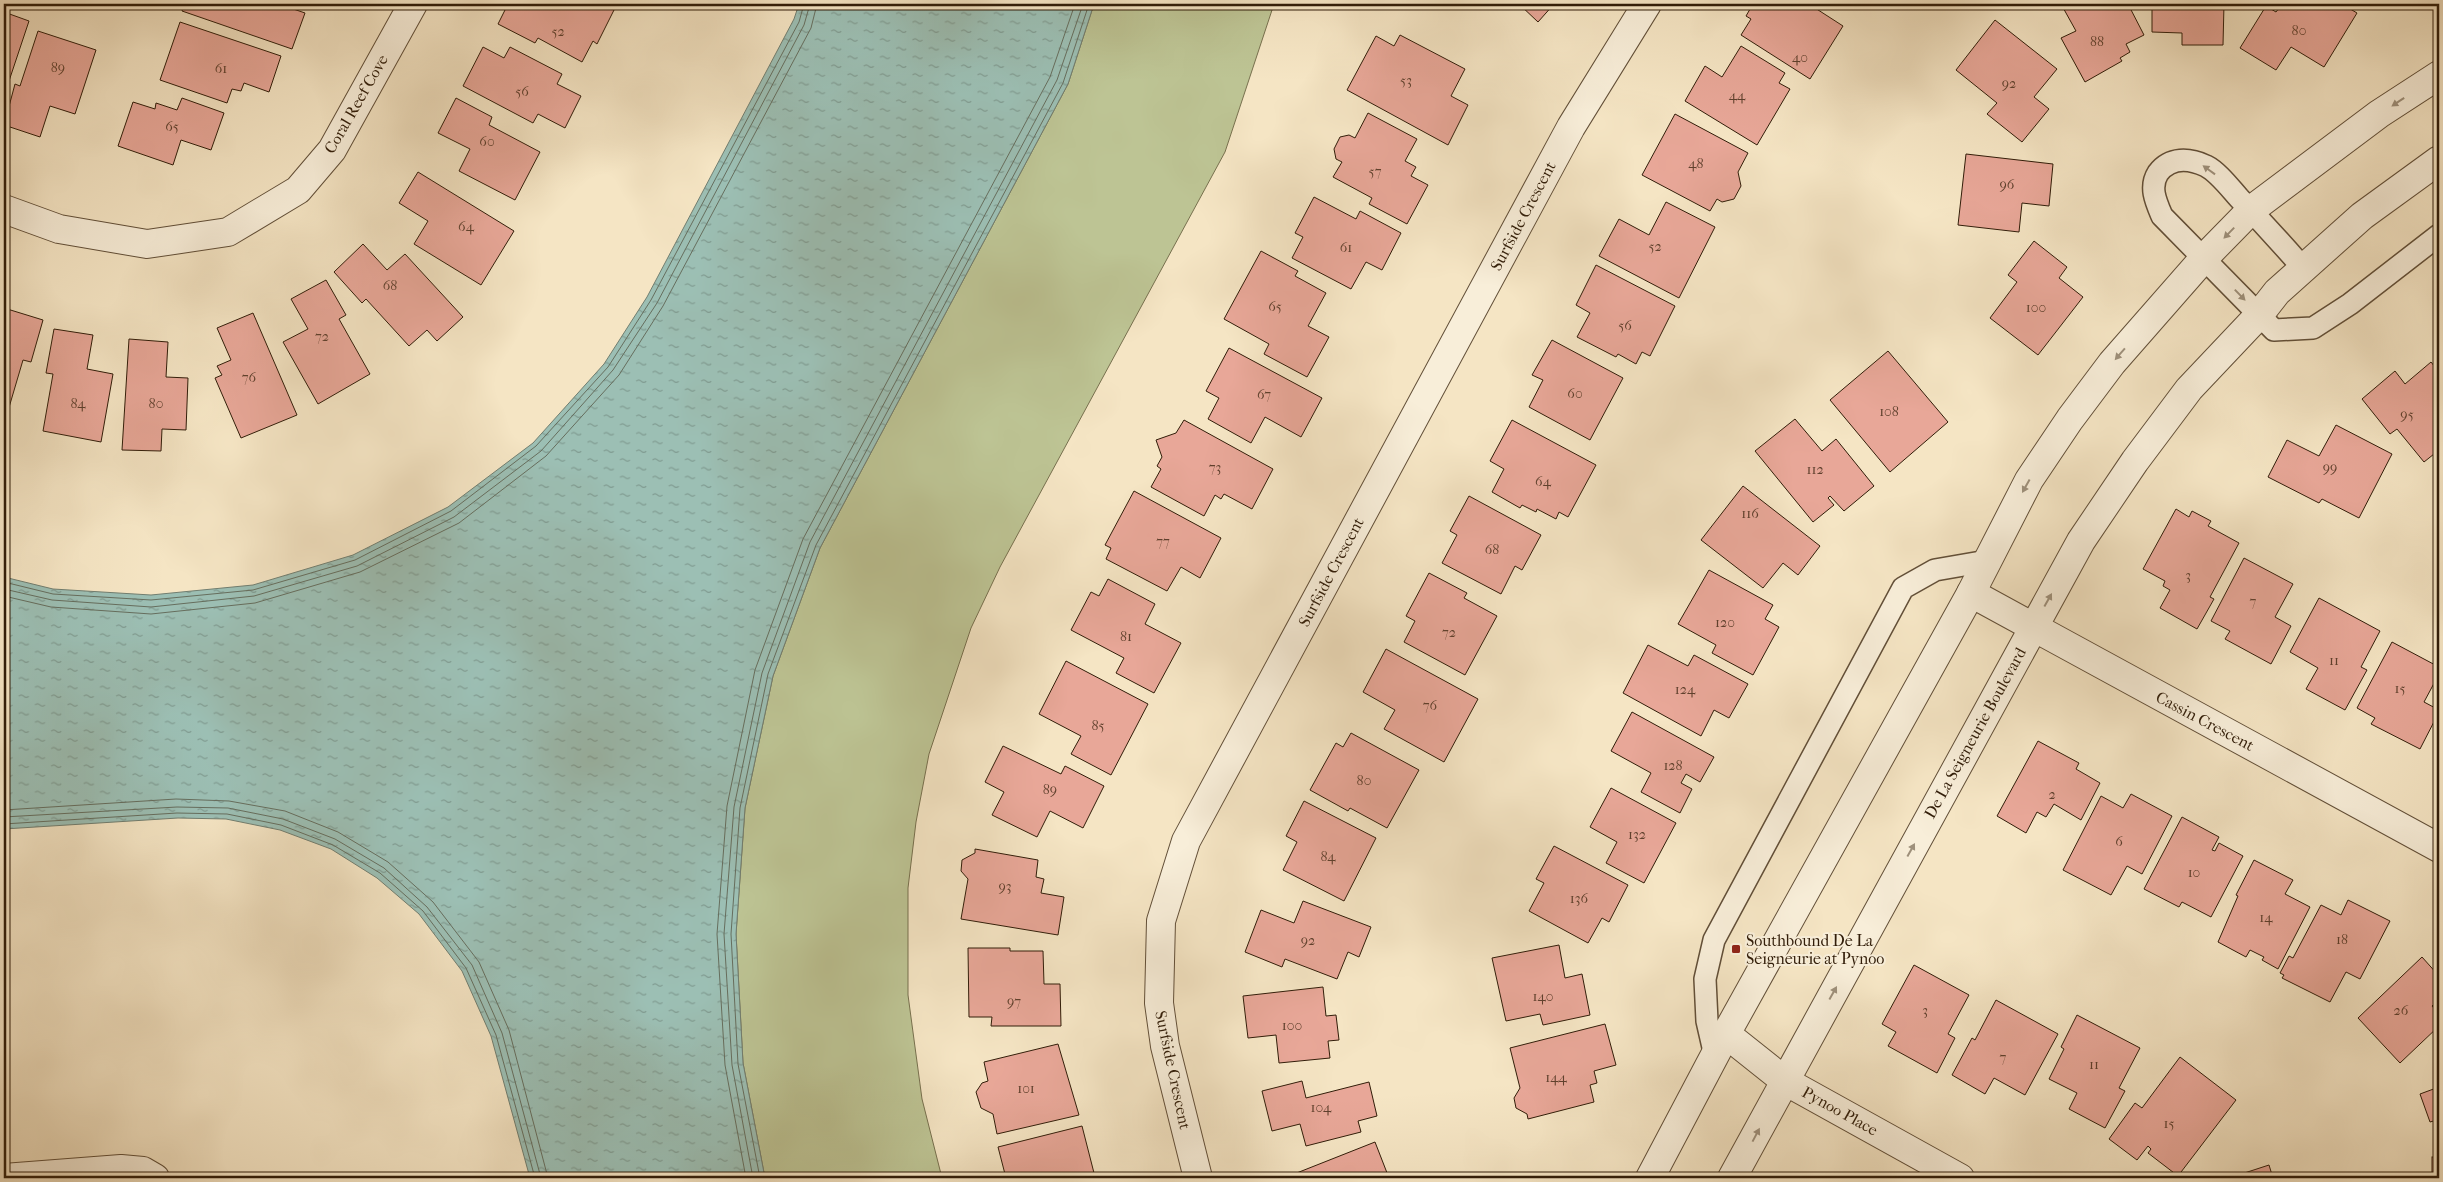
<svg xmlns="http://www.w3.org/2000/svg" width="2443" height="1182" font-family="'IM FELL French Canon',serif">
<defs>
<pattern id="water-ripples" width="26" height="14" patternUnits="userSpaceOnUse" patternTransform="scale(1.25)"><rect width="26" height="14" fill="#9cbfb4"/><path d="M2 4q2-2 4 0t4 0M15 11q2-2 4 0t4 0" fill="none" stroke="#809b91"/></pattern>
</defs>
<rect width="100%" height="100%" fill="#f5e5c4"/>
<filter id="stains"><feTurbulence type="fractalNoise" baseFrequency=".004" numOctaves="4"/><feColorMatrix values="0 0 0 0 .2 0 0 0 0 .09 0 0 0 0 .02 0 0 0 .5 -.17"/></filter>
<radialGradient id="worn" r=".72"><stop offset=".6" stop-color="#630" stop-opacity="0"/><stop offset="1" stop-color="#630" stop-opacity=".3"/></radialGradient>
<polygon fill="#bdc494" stroke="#77704e" points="1094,4 1274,4 1225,152 1000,567 971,628 929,754 916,822 908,888 908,995 922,1099 942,1178 765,1178 743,1063 736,934 745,808 773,676 820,548 1068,84"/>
<polygon fill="url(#water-ripples)" stroke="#717e70" points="799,4 1094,4 1068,84 820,548 773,676 745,808 736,934 743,1063 765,1178 530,1178 491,1036 462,971 419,914 377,878 331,849 280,830 226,819 178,818 4,829 4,577 53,589 151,595 253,585 353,555 448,507 533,443 604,364 647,297 794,19"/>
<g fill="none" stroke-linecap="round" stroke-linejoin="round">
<g stroke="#666e5e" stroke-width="1">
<polyline points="4,582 53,594 151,600 253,590 355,560 451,511 536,446 608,367 651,300 799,22 804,4"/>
<polyline points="4,589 52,600 151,607 254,596 357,566 454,517 541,451 613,370 657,303 804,25 810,4"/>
<polyline points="4,596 51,607 151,614 255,603 360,572 459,523 546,456 619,375 663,306 811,28 817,4"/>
<polyline points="4,810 176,799 229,801 285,811 338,832 388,862 433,902 479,962 509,1030 548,1178"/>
<polyline points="4,817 177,807 228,808 283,819 335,839 384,868 427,907 472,965 502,1033 541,1178"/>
<polyline points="4,824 177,813 227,814 281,825 333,845 380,873 423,911 466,968 496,1035 535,1178"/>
<polyline points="746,1178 725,1065 717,934 727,806 755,670 803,539 1050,77 1075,4"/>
<polyline points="753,1178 732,1065 724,934 734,807 762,673 810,542 1057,80 1083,4"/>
<polyline points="760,1178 738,1064 731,934 740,808 768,674 816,545 1063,83 1089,4"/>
</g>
</g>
<g fill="#e8a798" stroke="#311d09">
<polygon points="184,4 279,4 305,13 292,49 182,11"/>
<polygon points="508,4 602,4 614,10 597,44 593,41 582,62 538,38 535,43 498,24"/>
<polygon points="1519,4 1554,4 1538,22"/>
<polygon points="1753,4 1813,4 1812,6 1843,26 1810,79 1741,35 1751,19 1746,16"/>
<polygon points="2061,4 2128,4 2144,35 2126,44 2130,52 2120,58 2122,61 2085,82 2061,38 2076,31"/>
<polygon points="2152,4 2224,4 2223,45 2182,45 2182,33 2152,32"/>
<polygon points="2282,4 2342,4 2357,13 2324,67 2291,47 2276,70 2240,48 2266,6 2276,12"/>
<polygon points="4,12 29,21 4,96"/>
<polygon points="1995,20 2057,69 2034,97 2049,109 2022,142 1987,114 1997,103 1956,70"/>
<polygon points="180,22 281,56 269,92 244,83 241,91 232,89 227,103 160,80"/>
<polygon points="38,31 96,50 75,114 50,106 40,137 4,125 15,84 20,86"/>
<polygon points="1400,35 1465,69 1451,96 1468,105 1448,145 1347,90 1376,36 1394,46"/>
<polygon points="1741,46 1785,73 1779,83 1790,89 1757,145 1685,101 1705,66 1722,77"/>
<polygon points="483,47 504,58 510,47 562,74 557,84 581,96 565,128 538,114 533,123 463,86"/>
<polygon points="182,98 224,113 211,150 181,140 173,165 118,146 133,102 155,109 156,103 177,110"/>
<polygon points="456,98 492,117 489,125 540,152 515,200 459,171 470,149 438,133"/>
<polygon points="1368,113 1417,139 1405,161 1416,167 1411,176 1428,185 1407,224 1369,204 1372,198 1333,177 1342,162 1336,159 1334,149 1340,137 1349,135 1355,138"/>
<polygon points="1675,114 1748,153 1738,172 1741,186 1734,199 1722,202 1717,199 1710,211 1642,175"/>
<polygon points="1966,154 2053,164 2049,206 2022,203 2019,232 1958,225"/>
<polygon points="418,172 514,231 481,285 414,244 428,221 399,203"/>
<polygon points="1314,197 1356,219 1360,211 1401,233 1382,270 1366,262 1351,289 1292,258 1303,237 1295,233"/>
<polygon points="1666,202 1715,227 1679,298 1599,256 1619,219 1649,235"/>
<polygon points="2034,241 2067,267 2059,278 2083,297 2038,355 1990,318 2017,282 2008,275"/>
<polygon points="363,244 387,270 405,254 463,317 437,341 427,330 409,346 366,299 362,303 334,272"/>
<polygon points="1261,251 1298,271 1295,276 1326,293 1308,326 1329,337 1307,377 1264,354 1269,344 1224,319"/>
<polygon points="1596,265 1675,306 1650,356 1642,352 1636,364 1618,354 1616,357 1577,337 1590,313 1576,305"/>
<polygon points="326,280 346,315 339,319 370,374 318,404 283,342 308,329 291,299"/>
<polygon points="4,308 43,320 31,362 23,360 5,421"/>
<polygon points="253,313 297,415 241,438 215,378 222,375 217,366 231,360 217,328"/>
<polygon points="54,329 93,335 87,369 113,374 101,442 43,431 53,374 46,373"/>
<polygon points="129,339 168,342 166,377 188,378 186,430 162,429 161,451 122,450"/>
<polygon points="1552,340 1623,378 1590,440 1529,407 1543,380 1532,375"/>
<polygon points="1229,348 1322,398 1301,437 1265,417 1251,443 1208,419 1219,398 1206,391"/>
<polygon points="1888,351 1948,422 1890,472 1830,400"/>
<polygon points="2431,362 2439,372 2439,450 2424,462 2397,429 2390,434 2362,399 2395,371 2405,384"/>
<polygon points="1795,419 1822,451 1836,439 1874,486 1844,511 1830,496 1828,498 1834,505 1813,522 1755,451"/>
<polygon points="1184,420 1273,469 1252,509 1224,494 1221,499 1215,495 1204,516 1151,487 1161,469 1157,466 1162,457 1156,440 1176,433"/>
<polygon points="1512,420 1596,465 1568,517 1559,512 1556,519 1537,509 1536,512 1522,505 1520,508 1492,492 1504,469 1490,461"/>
<polygon points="2336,425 2392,454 2359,518 2322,499 2319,503 2268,477 2287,440 2319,456"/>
<polygon points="1743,486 1820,546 1798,575 1783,563 1763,588 1701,540"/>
<polygon points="1134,491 1221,538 1200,578 1181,567 1167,591 1106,559 1111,548 1105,545"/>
<polygon points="1469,496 1541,535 1522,570 1515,566 1501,594 1442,563 1457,535 1450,531"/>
<polygon points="2176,509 2189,517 2192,511 2211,521 2208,526 2239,543 2210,597 2214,599 2197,629 2160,608 2170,590 2163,586 2165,581 2143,569"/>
<polygon points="2244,558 2293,584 2275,617 2291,626 2271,664 2225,639 2230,631 2211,621"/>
<polygon points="1709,570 1773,605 1765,619 1779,627 1753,675 1712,653 1716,645 1678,624"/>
<polygon points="1429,573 1467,593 1464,598 1497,616 1465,675 1404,642 1415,621 1406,616"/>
<polygon points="1108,579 1155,604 1145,624 1181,643 1154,693 1116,673 1124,658 1071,630 1091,592 1099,596"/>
<polygon points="2319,598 2380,631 2361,667 2367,670 2345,710 2306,689 2318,668 2290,652"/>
<polygon points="2392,642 2439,667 2439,674 2424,702 2439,710 2439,712 2420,749 2371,724 2375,718 2357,708"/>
<polygon points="1648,645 1688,666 1694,655 1748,684 1729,718 1714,710 1701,736 1623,693"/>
<polygon points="1386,649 1478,699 1444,762 1384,729 1395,710 1363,692"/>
<polygon points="1066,661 1148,704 1111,775 1071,754 1081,736 1039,714"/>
<polygon points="1632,712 1714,757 1700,782 1686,774 1681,783 1692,789 1680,813 1641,792 1651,773 1611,751"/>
<polygon points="1351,733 1419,770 1387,828 1350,808 1348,811 1310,790 1336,743 1343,747"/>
<polygon points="2038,741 2079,763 2076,769 2100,783 2081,820 2054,804 2046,817 2037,812 2026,833 1997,816"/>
<polygon points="1003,746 1061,774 1065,766 1104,786 1083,828 1050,811 1037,837 992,815 1004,792 985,782"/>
<polygon points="1611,788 1676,823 1644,883 1606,863 1617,842 1590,827"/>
<polygon points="2131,794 2172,816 2142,874 2127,866 2111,895 2063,870 2101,796 2123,808"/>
<polygon points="1304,801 1376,838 1344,901 1283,870 1297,842 1286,836"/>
<polygon points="2182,817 2219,837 2212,850 2215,851 2219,843 2243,856 2211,917 2182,902 2179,907 2144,889"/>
<polygon points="1554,846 1628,885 1609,922 1602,918 1588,943 1529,911 1544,883 1536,879"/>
<polygon points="975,849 1038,860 1036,877 1044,879 1041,893 1064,897 1058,935 961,919 968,879 961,871 962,860 975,853"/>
<polygon points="2254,860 2293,880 2285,894 2310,907 2278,969 2262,960 2264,957 2250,950 2246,957 2218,942 2238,896 2236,895"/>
<polygon points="2348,900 2390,921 2360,979 2346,972 2330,1002 2282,978 2284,975 2280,973 2289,956 2293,958 2321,905 2341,915"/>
<polygon points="1303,901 1371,927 1359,957 1348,952 1337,979 1285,959 1282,967 1245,952 1261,910 1294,923"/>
<polygon points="1559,945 1565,978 1582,974 1590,1015 1543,1025 1540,1014 1506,1021 1492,958"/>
<polygon points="968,948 1010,948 1010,951 1043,951 1044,984 1060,984 1061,1026 991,1026 992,1017 969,1017"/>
<polygon points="2422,957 2439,976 2439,999 2432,1006 2439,1014 2439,1026 2400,1063 2358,1018"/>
<polygon points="1914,965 1969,995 1948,1034 1955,1038 1937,1073 1888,1046 1896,1032 1882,1024"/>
<polygon points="1323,987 1326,1016 1336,1015 1339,1040 1328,1041 1330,1058 1279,1063 1276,1035 1248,1038 1243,996"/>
<polygon points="1996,1000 2058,1034 2025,1095 1994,1078 1985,1094 1952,1075 1972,1038 1975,1040"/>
<polygon points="2077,1015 2140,1048 2119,1088 2125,1091 2105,1128 2069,1109 2077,1093 2049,1079 2064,1049 2061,1047"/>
<polygon points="1605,1024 1616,1065 1594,1071 1597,1083 1590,1085 1594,1102 1528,1119 1527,1114 1516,1108 1514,1098 1520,1088 1510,1048"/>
<polygon points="1058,1044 1079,1115 997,1134 993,1114 981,1108 976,1092 982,1083 988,1081 984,1062"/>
<polygon points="2180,1057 2236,1100 2178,1176 2148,1153 2151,1149 2148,1146 2137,1160 2109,1139 2135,1103 2142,1108"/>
<polygon points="1302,1081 1306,1098 1369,1082 1377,1116 1358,1121 1361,1132 1306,1146 1300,1124 1272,1131 1262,1091"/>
<polygon points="2439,1087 2439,1125 2437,1120 2430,1122 2420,1094"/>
<polygon points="1082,1126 1094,1173 1089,1175 1090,1178 1006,1178 998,1147"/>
<polygon points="1375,1142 1389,1178 1284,1178"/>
<rect x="2432" y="1157" width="7" height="21"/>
<polygon points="2269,1165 2273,1178 2229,1178"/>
</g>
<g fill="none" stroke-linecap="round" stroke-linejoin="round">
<g stroke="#624f38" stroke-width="24">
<g id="service">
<path d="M 2303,268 C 2282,244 2261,221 2239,198 C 2230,188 2218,172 2206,166 C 2189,158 2170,157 2158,173 C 2149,187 2156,202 2162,216 L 2274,330 L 2313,328 L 2350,304 L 2439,235"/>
<polyline points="1715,1056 1707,1021 1705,979 1714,940 1903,588 1935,570 1987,561"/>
</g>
</g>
<g stroke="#624f38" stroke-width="30">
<g id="minor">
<polyline points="4,209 59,229 147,244 228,232 298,190 332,150 413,4"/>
<polyline points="1971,593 2439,848"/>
<polyline points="1726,1034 1785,1081 1960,1178"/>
<polyline points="4,1178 121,1169 143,1171 155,1178"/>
<polyline points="1198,1178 1165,1046 1159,1003 1161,921 1186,841 1571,127 1647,4"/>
</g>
</g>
<g stroke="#624f38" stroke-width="30">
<g id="tertiary">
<polyline points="1650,1178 1726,1034 1971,593 2029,480 2070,419 2112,363 2204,258 2251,210 2379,114 2439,75"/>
<polyline points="1732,1178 2081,541 2135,461 2189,389 2259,315 2277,292 2362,216 2439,160"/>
</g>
</g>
<use href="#service" stroke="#f8eed9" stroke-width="21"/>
<use href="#minor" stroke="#f8eed9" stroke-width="28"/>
<use href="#tertiary" stroke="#f8eed9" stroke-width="28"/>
</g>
<defs><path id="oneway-solid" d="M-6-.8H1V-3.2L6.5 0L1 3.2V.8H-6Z" transform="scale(1.25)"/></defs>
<g fill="#9e907b">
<use href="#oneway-solid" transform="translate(2398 102) rotate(146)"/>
<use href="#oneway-solid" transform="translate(2209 170) rotate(-144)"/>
<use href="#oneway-solid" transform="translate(2229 233) rotate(134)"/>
<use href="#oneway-solid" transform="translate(2240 295) rotate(46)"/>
<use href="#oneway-solid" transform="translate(2120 354) rotate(131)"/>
<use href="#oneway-solid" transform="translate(2026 486) rotate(119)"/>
<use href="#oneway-solid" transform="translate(2048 600) rotate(-61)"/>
<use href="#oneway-solid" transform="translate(1911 850) rotate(-61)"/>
<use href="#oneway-solid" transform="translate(1833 993) rotate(-61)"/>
<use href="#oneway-solid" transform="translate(1756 1135) rotate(-62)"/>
</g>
<rect fill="#8f2418" stroke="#f8eed9" stroke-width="2" x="1731" y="944" width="10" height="10" rx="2.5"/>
<g text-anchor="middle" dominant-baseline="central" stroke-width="4" stroke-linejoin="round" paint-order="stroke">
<g font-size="14" fill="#5f402d">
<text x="2299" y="30">80</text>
<text x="558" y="31">52</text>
<text x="2097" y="41">88</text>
<text x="1800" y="57">40</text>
<text x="58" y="67">89</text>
<text x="221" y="68">61</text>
<text x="1406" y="80">53</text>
<text x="2009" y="83">92</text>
<text x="522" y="91">56</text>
<text x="1737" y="95">44</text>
<text x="172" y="126">65</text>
<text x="487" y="141">60</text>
<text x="1696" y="163">48</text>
<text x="1375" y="171">57</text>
<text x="2007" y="184">96</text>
<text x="466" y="226">64</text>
<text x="1655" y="246">52</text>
<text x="1346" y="247">61</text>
<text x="390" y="285">68</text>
<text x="1275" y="306">65</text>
<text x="2036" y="307">100</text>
<text x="1625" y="325">56</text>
<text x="322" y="336">72</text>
<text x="249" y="377">76</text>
<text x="1575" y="393">60</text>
<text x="1264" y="394">67</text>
<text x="78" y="403">84</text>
<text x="156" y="403">80</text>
<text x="1889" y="411">108</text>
<text x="2407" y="414">95</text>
<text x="1215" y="467">73</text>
<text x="2330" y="467">99</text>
<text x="1815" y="469">112</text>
<text x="1543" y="481">64</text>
<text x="1750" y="513">116</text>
<text x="1163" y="541">77</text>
<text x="1492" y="549">68</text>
<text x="2188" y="575">3</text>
<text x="2253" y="601">7</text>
<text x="1725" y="622">120</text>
<text x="1449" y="632">72</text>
<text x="1126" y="636">81</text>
<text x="2334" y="660">11</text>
<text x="2400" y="688">15</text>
<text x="1685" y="689">124</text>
<text x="1430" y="705">76</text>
<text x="1098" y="725">85</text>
<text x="1673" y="765">128</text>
<text x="1364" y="780">80</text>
<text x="1050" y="789">89</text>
<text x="2052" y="794">2</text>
<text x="1637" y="834">132</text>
<text x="2119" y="841">6</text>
<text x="1328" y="856">84</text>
<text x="2194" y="872">10</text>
<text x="1005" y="886">93</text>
<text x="1579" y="898">136</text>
<text x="2266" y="917">14</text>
<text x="2342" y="939">18</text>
<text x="1308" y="940">92</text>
<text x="1543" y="996">140</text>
<text x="1014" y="1001">97</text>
<text x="1925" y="1010">3</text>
<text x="2401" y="1010">26</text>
<text x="1292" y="1025">100</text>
<text x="2003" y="1057">7</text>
<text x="2094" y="1064">11</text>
<text x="1556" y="1077">144</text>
<text x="1026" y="1088">101</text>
<text x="1321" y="1107">104</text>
<text x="2169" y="1123">15</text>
</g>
<g font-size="16" fill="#311d09" stroke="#f8eed9">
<text transform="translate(356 104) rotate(-60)">Coral Reef Cove</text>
<text transform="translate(1523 216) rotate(-62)">Surfside Crescent</text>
<text transform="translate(1331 572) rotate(-62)">Surfside Crescent</text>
<text transform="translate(2205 721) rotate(28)">Cassin Crescent</text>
<text transform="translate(1975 733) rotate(-61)">De La Seigneurie Boulevard</text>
<text transform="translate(1173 1070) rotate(78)">Surfside Crescent</text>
<text transform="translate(1840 1111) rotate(29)">Pynoo Place</text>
</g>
<g font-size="16" fill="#311d09" stroke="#f8eed9" text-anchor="start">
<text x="1746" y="940">Southbound De La<tspan x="1746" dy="18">Seigneurie at Pynoo</tspan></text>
</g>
</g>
<rect width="2443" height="1182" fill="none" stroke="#f5e5c4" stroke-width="20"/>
<rect x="5" y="5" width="2433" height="1172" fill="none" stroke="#311d09" stroke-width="2.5"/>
<rect x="10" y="10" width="2423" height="1162" fill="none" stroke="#311d09"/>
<rect width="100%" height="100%" filter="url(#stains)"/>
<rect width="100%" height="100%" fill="url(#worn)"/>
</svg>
